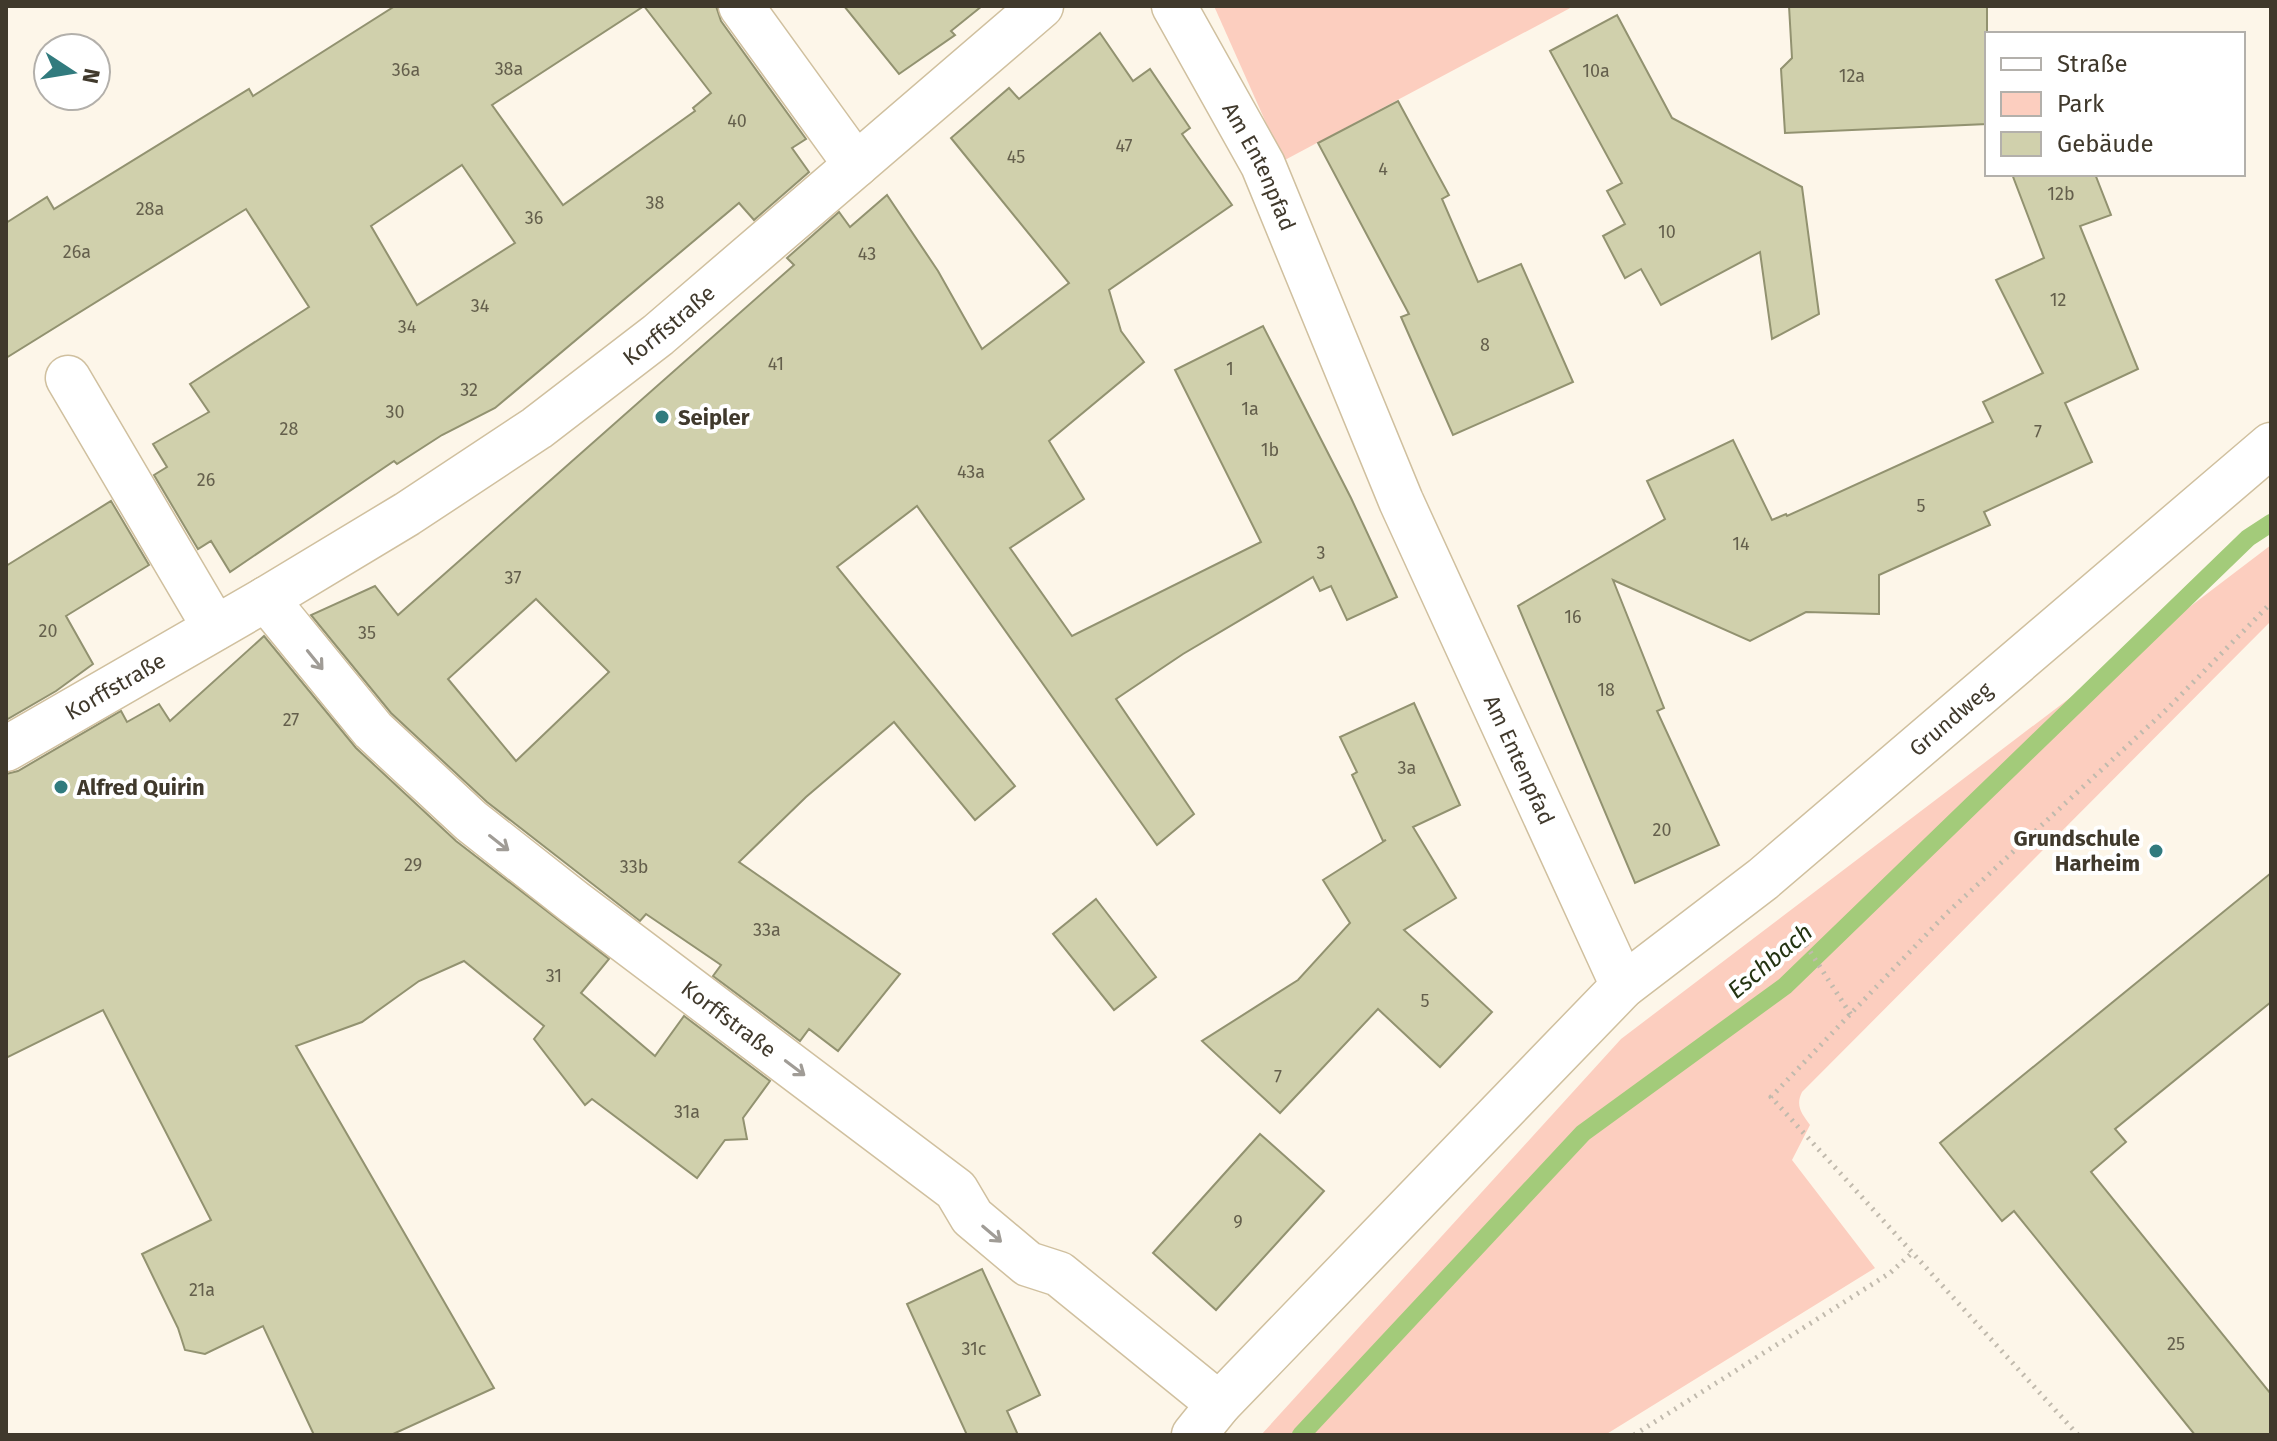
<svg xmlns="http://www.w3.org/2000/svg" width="2277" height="1441" font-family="'Fira Sans',sans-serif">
<rect width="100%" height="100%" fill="#fdf6e9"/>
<g fill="#fccebf">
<polygon points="1214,6 1574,6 1283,161"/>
<path d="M 2271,545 L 2271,621 L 1802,1092 C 1795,1106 1802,1114 1810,1125 L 1792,1160 L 1875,1268 L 1605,1435 L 1261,1435 L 1621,1039 Z"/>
</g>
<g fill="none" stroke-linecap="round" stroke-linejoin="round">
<polyline stroke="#a3cb7a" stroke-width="18" points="1301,1435 1583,1133 1785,986 2248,538 2271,523"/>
</g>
<g fill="#d0d0ac" stroke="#929270" stroke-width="2" fill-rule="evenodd">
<path d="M 395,6 L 644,6 L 492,105 L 563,205 L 695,111 L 693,108 L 711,93 L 644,6 L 716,6 L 721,21 L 806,139 L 792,148 L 809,172 L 754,220 L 739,203 L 495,408 L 442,435 L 397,464 L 394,461 L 230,572 L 211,541 L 198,549 L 192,539 L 154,475 L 167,467 L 153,444 L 209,412 L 190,384 L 309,307 L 246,209 L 6,358 L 6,223 L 47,197 L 54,209 L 249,89 L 253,96 ZM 462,165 L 515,243 L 417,305 L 371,226 Z"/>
<polygon points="844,6 982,6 951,31 955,35 899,74"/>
<polygon points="1789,6 1987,6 1987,124 1785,133 1781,69 1792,58"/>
<polygon points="1617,15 1672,118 1802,187 1819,314 1772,339 1760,252 1661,305 1641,269 1625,278 1603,236 1625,224 1607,191 1622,183 1550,51"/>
<path d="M 1100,33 L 1133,81 L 1150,69 L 1190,128 L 1182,134 L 1232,205 L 1109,290 L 1121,331 L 1144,362 L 1049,441 L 1084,499 L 1010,548 L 1072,636 L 1261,542 L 1175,370 L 1263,326 L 1351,498 L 1397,597 L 1347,620 L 1331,586 L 1320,591 L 1313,577 L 1183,654 L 1116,699 L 1194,814 L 1157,845 L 917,506 L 837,567 L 1015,786 L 975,820 L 894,722 L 806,797 L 739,862 L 900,974 L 838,1051 L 809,1029 L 800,1041 L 713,976 L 721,965 L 646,914 L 640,921 L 487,802 L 391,713 L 311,615 L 375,586 L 398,615 L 794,265 L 787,258 L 839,212 L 850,227 L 887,195 L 938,271 L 982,349 L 1069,283 L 951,138 L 1009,88 L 1019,99 ZM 536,599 L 609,672 L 516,761 L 448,679 Z"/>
<polygon points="1398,101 1449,195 1442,199 1478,282 1521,264 1573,382 1453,435 1401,317 1409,314 1318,143"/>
<polygon points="2012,174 2095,174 2111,215 2080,226 2138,369 2065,403 2092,462 1984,512 1990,525 1879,575 1879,614 1806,612 1750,641 1613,580 1664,708 1657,711 1719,845 1635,883 1518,606 1665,519 1647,481 1733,440 1772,520 1786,514 1787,516 1993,422 1983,402 2043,373 1996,280 2044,258"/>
<polygon points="111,501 149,565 66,616 93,664 56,691 6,720 6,566"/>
<polygon points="264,636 356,748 456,841 609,959 581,993 655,1056 684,1016 770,1081 743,1118 747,1139 725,1140 697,1178 592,1099 585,1105 534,1039 544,1026 464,961 419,981 362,1022 296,1046 494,1388 391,1435 314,1435 263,1326 205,1354 185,1350 178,1328 142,1254 211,1220 103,1010 6,1058 6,774 18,771 121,711 127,722 159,704 170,721"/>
<polygon points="1414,703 1460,805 1413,827 1456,898 1404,930 1492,1012 1440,1067 1378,1009 1280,1113 1202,1041 1298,980 1350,923 1323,880 1386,840 1383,841 1352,775 1357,772 1340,737"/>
<polygon points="2271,873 2271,1002 2115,1129 2126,1142 2091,1172 2271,1394 2271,1435 2195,1435 2014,1211 2002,1221 1940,1143"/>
<polygon points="1096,899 1156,977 1114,1010 1053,934"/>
<polygon points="1260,1134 1324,1191 1216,1310 1153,1253"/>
<polygon points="982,1269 1040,1395 1007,1411 1018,1435 967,1435 907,1304"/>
</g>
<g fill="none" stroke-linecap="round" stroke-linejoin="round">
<g stroke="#d0c09f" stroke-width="47">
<g id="minor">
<polyline points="741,6 856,165"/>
<path id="s1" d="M 1174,6 L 1263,165 L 1401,501 L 1623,986"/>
<polyline points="68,378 215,628"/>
<path id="s2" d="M 266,599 L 373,730 L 471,821 L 574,902 L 956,1190 L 972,1217 L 1028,1264 L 1059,1274 L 1219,1404"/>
<path id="s3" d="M 6,749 L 266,599 L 407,514 L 537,428 L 658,335 L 1041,6"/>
<path id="s4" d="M 1194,1435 L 1219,1404 L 1623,986 L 1763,879 L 2271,445"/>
</g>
</g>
<g stroke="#c1baad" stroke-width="5" stroke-dasharray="2 6" stroke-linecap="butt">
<polyline points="1793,925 1851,1015"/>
<polyline points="1634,1435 1890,1273 1913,1252"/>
<polyline points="2078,1435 1771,1097 1947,913 2167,709 2271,603"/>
</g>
<use href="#minor" stroke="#fff" stroke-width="44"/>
</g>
<defs><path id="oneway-shaft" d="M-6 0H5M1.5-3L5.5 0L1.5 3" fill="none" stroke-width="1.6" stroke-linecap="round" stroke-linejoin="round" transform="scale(2)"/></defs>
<g stroke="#a09c96">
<use href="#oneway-shaft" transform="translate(315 660) rotate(51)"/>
<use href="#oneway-shaft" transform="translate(499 843) rotate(38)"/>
<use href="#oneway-shaft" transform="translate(795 1068) rotate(37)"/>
<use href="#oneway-shaft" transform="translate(992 1234) rotate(40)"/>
</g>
<g fill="#317b7e" stroke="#fff" stroke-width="3">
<circle cx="662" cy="417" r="8"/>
<circle cx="61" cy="787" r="8"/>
<circle cx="2156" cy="851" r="8"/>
</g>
<g text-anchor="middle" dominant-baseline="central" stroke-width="8" stroke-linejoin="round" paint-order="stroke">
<g font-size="18" fill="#645f4c">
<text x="509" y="69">38a</text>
<text x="406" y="70">36a</text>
<text x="1596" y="71">10a</text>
<text x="1852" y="76">12a</text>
<text x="737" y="121">40</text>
<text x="1124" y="146">47</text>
<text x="1016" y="157">45</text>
<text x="1383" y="169">4</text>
<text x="2061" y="194">12b</text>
<text x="655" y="203">38</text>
<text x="150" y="209">28a</text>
<text x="534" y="218">36</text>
<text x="1667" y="232">10</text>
<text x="77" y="252">26a</text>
<text x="867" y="254">43</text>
<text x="2058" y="300">12</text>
<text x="480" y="306">34</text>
<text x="407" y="327">34</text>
<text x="1485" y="345">8</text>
<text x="776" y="364">41</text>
<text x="1230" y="369">1</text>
<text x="469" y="390">32</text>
<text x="1250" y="409">1a</text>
<text x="395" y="412">30</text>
<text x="289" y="429">28</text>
<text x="2038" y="432">7</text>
<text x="1270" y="450">1b</text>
<text x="971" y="472">43a</text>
<text x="206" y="480">26</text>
<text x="1921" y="506">5</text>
<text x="1741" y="544">14</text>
<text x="1321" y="553">3</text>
<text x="513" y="578">37</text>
<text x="1573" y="617">16</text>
<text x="48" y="631">20</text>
<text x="367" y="633">35</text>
<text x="1606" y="690">18</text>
<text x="291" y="720">27</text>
<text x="1407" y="768">3a</text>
<text x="1662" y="830">20</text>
<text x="413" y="865">29</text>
<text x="634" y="867">33b</text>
<text x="767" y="930">33a</text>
<text x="554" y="976">31</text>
<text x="1425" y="1001">5</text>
<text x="1278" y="1077">7</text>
<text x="687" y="1112">31a</text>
<text x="1238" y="1222">9</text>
<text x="202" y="1290">21a</text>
<text x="2176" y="1344">25</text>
<text x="974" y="1349">31c</text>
</g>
<g font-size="22" fill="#40392c" stroke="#fff">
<text stroke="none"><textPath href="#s1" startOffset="182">Am Entenpfad</textPath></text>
<text stroke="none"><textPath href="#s3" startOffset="788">Korffstraße</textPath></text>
<text stroke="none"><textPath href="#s3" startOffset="126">Korffstraße</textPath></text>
<text stroke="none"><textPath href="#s4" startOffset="1044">Grundweg</textPath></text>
<text stroke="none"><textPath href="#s1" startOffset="830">Am Entenpfad</textPath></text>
<text stroke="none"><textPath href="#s2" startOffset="628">Korffstraße</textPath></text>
</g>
<g font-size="22" font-weight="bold" fill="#40392c" stroke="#fff" text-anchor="start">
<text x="678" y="417">Seipler</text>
<text x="77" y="787">Alfred Quirin</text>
<text x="2140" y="838" text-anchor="end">Grundschule<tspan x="2140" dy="25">Harheim</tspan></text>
</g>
<g font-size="24" font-style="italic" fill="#233311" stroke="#fff">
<text transform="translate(1770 961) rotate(-40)">Eschbach</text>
</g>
</g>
<rect width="2277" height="1441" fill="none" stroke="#40392c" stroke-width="16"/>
<rect x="1985" y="32" width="260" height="144" fill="#ffffff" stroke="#b3b0ab" stroke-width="2"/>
<rect x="2001" y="58" width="40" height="12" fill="#ffffff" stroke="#b3b0ab" stroke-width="2"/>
<text x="2057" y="72" font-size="24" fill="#40392c">Straße</text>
<rect x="2001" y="92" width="40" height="24" fill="#fccebf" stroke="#b3b0ab" stroke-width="2"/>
<text x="2057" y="112" font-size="24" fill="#40392c">Park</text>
<rect x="2001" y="132" width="40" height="24" fill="#d0d0ac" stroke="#b3b0ab" stroke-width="2"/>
<text x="2057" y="152" font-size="24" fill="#40392c">Gebäude</text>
<g transform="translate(72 72) rotate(102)"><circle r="38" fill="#ffffff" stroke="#b3b0ab" stroke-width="2"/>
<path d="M0-6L14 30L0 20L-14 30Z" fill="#317b7e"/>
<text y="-12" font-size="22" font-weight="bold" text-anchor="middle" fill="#40392c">N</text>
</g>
</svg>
